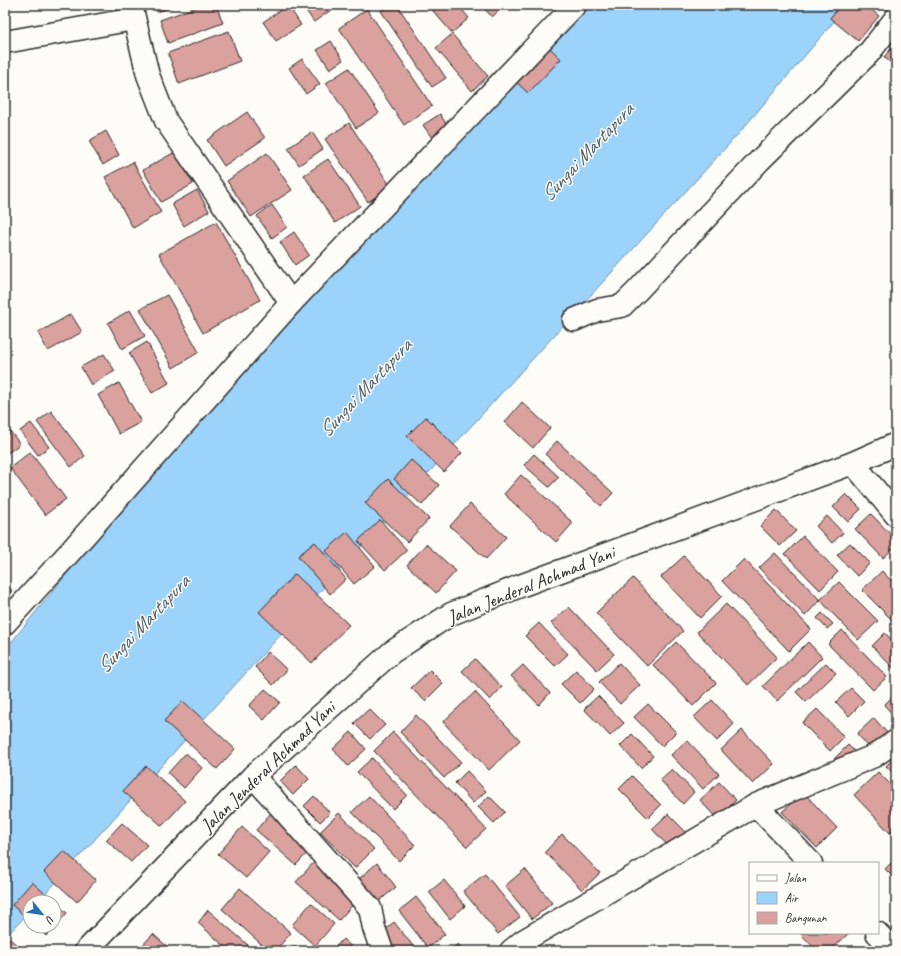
<svg xmlns="http://www.w3.org/2000/svg" width="901" height="956" font-family="Caveat,sans-serif">
<rect width="100%" height="100%" fill="#fdfcf7"/>
<filter id="ink" filterUnits="userSpaceOnUse"><feTurbulence type="fractalNoise" baseFrequency=".025" numOctaves="2"/><feDisplacementMap in="SourceGraphic" scale="8" xChannelSelector="R" yChannelSelector="G"/><feConvolveMatrix kernelMatrix="1 2 1 2 8 2 1 2 1" color-interpolation-filters="sRGB"/></filter>
<g filter="url(#ink)">
<polygon fill="#9cd3fb" stroke="#6f90a8" points="576,5 848,5 740,132 284,631 38,902 30,902 30,911 5,938 5,650 252,345"/>
<g fill="#dba19e" stroke="#2b2b2b">
<polygon points="154,5 177,5 157,12"/>
<polygon points="202,5 216,5 223,23 168,43 160,20"/>
<polygon points="288,5 301,25 276,41 263,22"/>
<polygon points="302,5 338,5 314,22"/>
<polygon points="390,5 397,5 446,78 432,87 381,11"/>
<polygon points="428,5 458,5 469,18 452,33"/>
<polygon points="481,5 505,5 492,17"/>
<polygon points="841,5 866,5 879,16 858,41 830,18"/>
<polygon points="367,9 432,106 404,125 339,28"/>
<polygon points="229,31 240,61 179,84 168,53"/>
<polygon points="452,34 488,76 472,91 436,48"/>
<polygon points="331,41 343,60 330,69 317,50"/>
<polygon points="896,43 896,67 884,57"/>
<polygon points="546,44 561,59 528,93 512,78"/>
<polygon points="302,59 320,84 306,94 289,68"/>
<polygon points="349,68 379,113 356,128 326,83"/>
<polygon points="247,112 265,138 224,166 207,140"/>
<polygon points="440,114 448,127 432,138 423,125"/>
<polygon points="349,123 391,187 368,202 325,139"/>
<polygon points="106,131 119,155 103,165 89,141"/>
<polygon points="312,132 323,149 299,165 288,148"/>
<polygon points="175,152 193,184 161,202 143,170"/>
<polygon points="267,153 292,190 251,217 227,181"/>
<polygon points="328,159 360,206 335,223 304,175"/>
<polygon points="133,162 161,212 133,228 105,177"/>
<polygon points="197,190 209,211 184,226 172,204"/>
<polygon points="272,205 287,227 272,238 257,216"/>
<polygon points="216,222 260,300 203,333 159,254"/>
<polygon points="294,232 309,255 295,265 280,242"/>
<polygon points="167,295 199,352 173,368 140,309"/>
<polygon points="130,310 145,336 122,349 108,323"/>
<polygon points="71,314 82,332 48,351 38,333"/>
<polygon points="147,342 169,383 152,393 129,353"/>
<polygon points="104,354 115,371 91,385 81,367"/>
<polygon points="119,383 141,422 119,434 98,395"/>
<polygon points="522,402 550,428 533,448 505,422"/>
<polygon points="51,411 85,456 71,467 37,422"/>
<polygon points="426,417 462,453 444,472 407,436"/>
<polygon points="31,423 49,447 38,455 20,431"/>
<polygon points="6,426 20,444 5,455 5,427"/>
<polygon points="557,441 613,493 601,506 545,454"/>
<polygon points="30,452 66,499 45,515 10,468"/>
<polygon points="534,454 559,477 549,487 524,465"/>
<polygon points="411,460 439,485 422,505 394,479"/>
<polygon points="521,475 573,523 556,542 504,494"/>
<polygon points="388,479 429,519 407,542 365,503"/>
<polygon points="846,494 861,509 848,522 833,507"/>
<polygon points="470,504 506,537 486,559 450,526"/>
<polygon points="776,510 796,531 780,546 760,526"/>
<polygon points="871,514 896,540 896,546 883,558 855,529"/>
<polygon points="827,516 843,533 832,543 816,526"/>
<polygon points="380,520 407,550 385,570 358,541"/>
<polygon points="347,532 375,566 354,584 326,551"/>
<polygon points="803,536 838,572 820,590 785,554"/>
<polygon points="315,542 346,579 330,594 298,556"/>
<polygon points="850,543 870,563 857,576 837,555"/>
<polygon points="426,544 456,571 436,593 407,565"/>
<polygon points="775,553 820,600 805,616 759,568"/>
<polygon points="684,556 722,596 700,618 661,577"/>
<polygon points="744,559 811,629 789,651 722,581"/>
<polygon points="882,571 896,586 896,615 891,619 862,590"/>
<polygon points="295,574 349,625 312,663 259,612"/>
<polygon points="633,578 683,631 647,666 596,613"/>
<polygon points="5,582 12,591 5,597"/>
<polygon points="839,582 878,621 858,640 820,600"/>
<polygon points="726,604 777,657 748,685 697,632"/>
<polygon points="569,607 614,654 597,670 551,623"/>
<polygon points="822,613 833,624 827,629 817,618"/>
<polygon points="539,623 568,654 555,666 525,636"/>
<polygon points="842,630 887,677 873,690 828,644"/>
<polygon points="885,633 896,644 896,671 872,646"/>
<polygon points="676,642 716,683 693,706 653,665"/>
<polygon points="808,642 822,657 777,701 763,686"/>
<polygon points="268,652 287,670 273,685 255,667"/>
<polygon points="475,659 502,687 490,700 462,671"/>
<polygon points="619,663 640,685 620,704 599,682"/>
<polygon points="826,663 836,673 806,702 796,692"/>
<polygon points="523,665 550,693 539,705 511,676"/>
<polygon points="430,670 443,683 425,701 411,688"/>
<polygon points="576,670 594,689 580,703 561,684"/>
<polygon points="851,688 864,701 849,716 836,702"/>
<polygon points="265,689 280,702 264,720 249,706"/>
<polygon points="475,692 520,740 489,770 443,722"/>
<polygon points="896,693 896,718 884,705"/>
<polygon points="598,696 624,723 610,736 584,709"/>
<polygon points="712,700 734,724 717,741 694,717"/>
<polygon points="183,701 235,749 217,769 164,721"/>
<polygon points="648,704 676,732 662,746 634,717"/>
<polygon points="369,709 385,725 370,739 354,723"/>
<polygon points="817,709 844,737 830,751 802,723"/>
<polygon points="416,715 461,762 444,778 400,732"/>
<polygon points="874,718 889,735 873,751 857,734"/>
<polygon points="742,730 774,764 753,784 721,750"/>
<polygon points="351,732 366,749 348,766 333,749"/>
<polygon points="393,732 486,829 467,847 374,751"/>
<polygon points="632,734 653,756 641,768 620,746"/>
<polygon points="687,740 719,774 703,789 671,755"/>
<polygon points="848,745 855,752 840,766 834,759"/>
<polygon points="186,753 202,768 184,788 168,773"/>
<polygon points="896,756 896,776 886,766"/>
<polygon points="372,758 407,795 393,809 357,772"/>
<polygon points="296,765 309,779 293,795 280,781"/>
<polygon points="146,766 185,801 162,826 123,791"/>
<polygon points="672,769 694,792 683,804 660,780"/>
<polygon points="467,771 486,791 473,803 455,783"/>
<polygon points="878,772 896,790 896,827 890,833 854,795"/>
<polygon points="632,776 661,805 648,818 619,789"/>
<polygon points="719,782 736,800 717,819 700,800"/>
<polygon points="803,792 837,828 817,848 782,812"/>
<polygon points="314,796 330,813 320,822 304,806"/>
<polygon points="369,796 415,845 399,861 352,812"/>
<polygon points="489,796 505,812 494,823 478,807"/>
<polygon points="271,813 311,849 296,865 256,830"/>
<polygon points="339,813 374,849 355,868 320,832"/>
<polygon points="668,814 687,833 671,849 652,829"/>
<polygon points="122,823 147,845 131,862 106,840"/>
<polygon points="242,827 269,852 246,878 218,854"/>
<polygon points="562,834 600,873 582,890 545,852"/>
<polygon points="64,851 96,880 77,902 44,872"/>
<polygon points="896,858 896,880 885,869"/>
<polygon points="315,861 358,899 339,920 296,882"/>
<polygon points="377,863 396,887 378,902 359,879"/>
<polygon points="525,869 552,903 532,919 505,886"/>
<polygon points="485,874 520,917 498,934 463,891"/>
<polygon points="444,880 465,906 450,919 429,892"/>
<polygon points="32,882 67,913 46,936 35,926 54,926 54,902 30,902 30,921 12,905"/>
<polygon points="240,888 291,933 275,951 269,951 222,909"/>
<polygon points="416,897 445,934 428,948 399,911"/>
<polygon points="311,903 334,924 315,946 292,925"/>
<polygon points="208,910 248,945 242,951 230,951 198,923"/>
<polygon points="394,922 417,951 395,951 381,933"/>
<polygon points="800,933 849,933 830,951 817,951"/>
<polygon points="153,934 172,951 141,951 139,949"/>
<polygon points="7,936 23,951 5,951 5,938"/>
<polygon points="343,939 356,951 332,951"/>
<polygon points="458,944 464,951 449,951"/>
<polygon points="294,945 300,951 289,951"/>
</g>
<g fill="none" stroke-linecap="round" stroke-linejoin="round">
<g stroke="#2b2b2b" stroke-width="25">
<g id="minor">
<polyline points="131,5 148,75 166,121 291,303"/>
<polyline points="5,42 134,19"/>
<polyline points="574,320 597,310 622,306 637,291 760,160 868,54 896,18"/>
<polyline points="853,463 896,515"/>
<polyline points="5,623 69,553 291,303 575,5"/>
<polyline points="253,776 370,908 374,928 382,951"/>
<polyline points="756,805 811,863"/>
<polyline points="877,933 894,951"/>
<polyline points="511,951 523,941 756,805 874,756 896,741"/>
</g>
</g>
<g stroke="#2b2b2b" stroke-width="25">
<polyline id="trunk" points="86,951 253,776 392,652 451,614 520,586 853,463 896,444"/>
</g>
<use href="#minor" stroke="#fdfcf7" stroke-width="22"/>
<use href="#trunk" stroke="#fdfcf7" stroke-width="22"/>
</g>
</g>
<g text-anchor="middle" dominant-baseline="central" stroke-width="3" stroke-linejoin="round" paint-order="stroke">
<g font-size="19" fill="#2b2b2b" stroke="#fdfcf7">
<text transform="translate(531 585) rotate(-22)">Jalan Jenderal Achmad Yani</text>
<text transform="translate(268 767) rotate(-44)">Jalan Jenderal Achmad Yani</text>
</g>
<g font-size="20" font-style="italic" fill="#4d5d69" stroke="#fdfcf7">
<text transform="translate(587 152) rotate(-47)">Sungai Martapura</text>
<text transform="translate(365 388) rotate(-47)">Sungai Martapura</text>
<text transform="translate(143 624) rotate(-47)">Sungai Martapura</text>
</g>
</g>
<rect width="901" height="956" fill="none" stroke="#fdfcf7" stroke-width="20"/>
<rect x="10" y="10" width="881" height="936" fill="none" stroke="#2b2b2b" stroke-width="1.5" filter="url(#ink)"/>
<rect x="749" y="862" width="130" height="72" fill="#fdfcf7" stroke="#a9a8a5"/>
<rect x="757" y="875" width="20" height="6" fill="#fdfcf7" stroke="#a9a8a5"/>
<text x="785" y="882" font-size="12" fill="#2b2b2b">Jalan</text>
<rect x="757" y="892" width="20" height="12" fill="#9cd3fb" stroke="#a9a8a5"/>
<text x="785" y="902" font-size="12" fill="#2b2b2b">Air</text>
<rect x="757" y="912" width="20" height="12" fill="#dba19e" stroke="#a9a8a5"/>
<text x="785" y="922" font-size="12" fill="#2b2b2b">Bangunan</text>
<g transform="translate(42 914) rotate(120)"><circle r="19" fill="#fdfcf7" stroke="#a9a8a5"/>
<path d="M0-3L7 15L0 10L-7 15Z" fill="#1f6fb2"/>
<text y="-6" font-size="11" font-weight="bold" text-anchor="middle" fill="#2b2b2b">U</text>
</g>
</svg>
